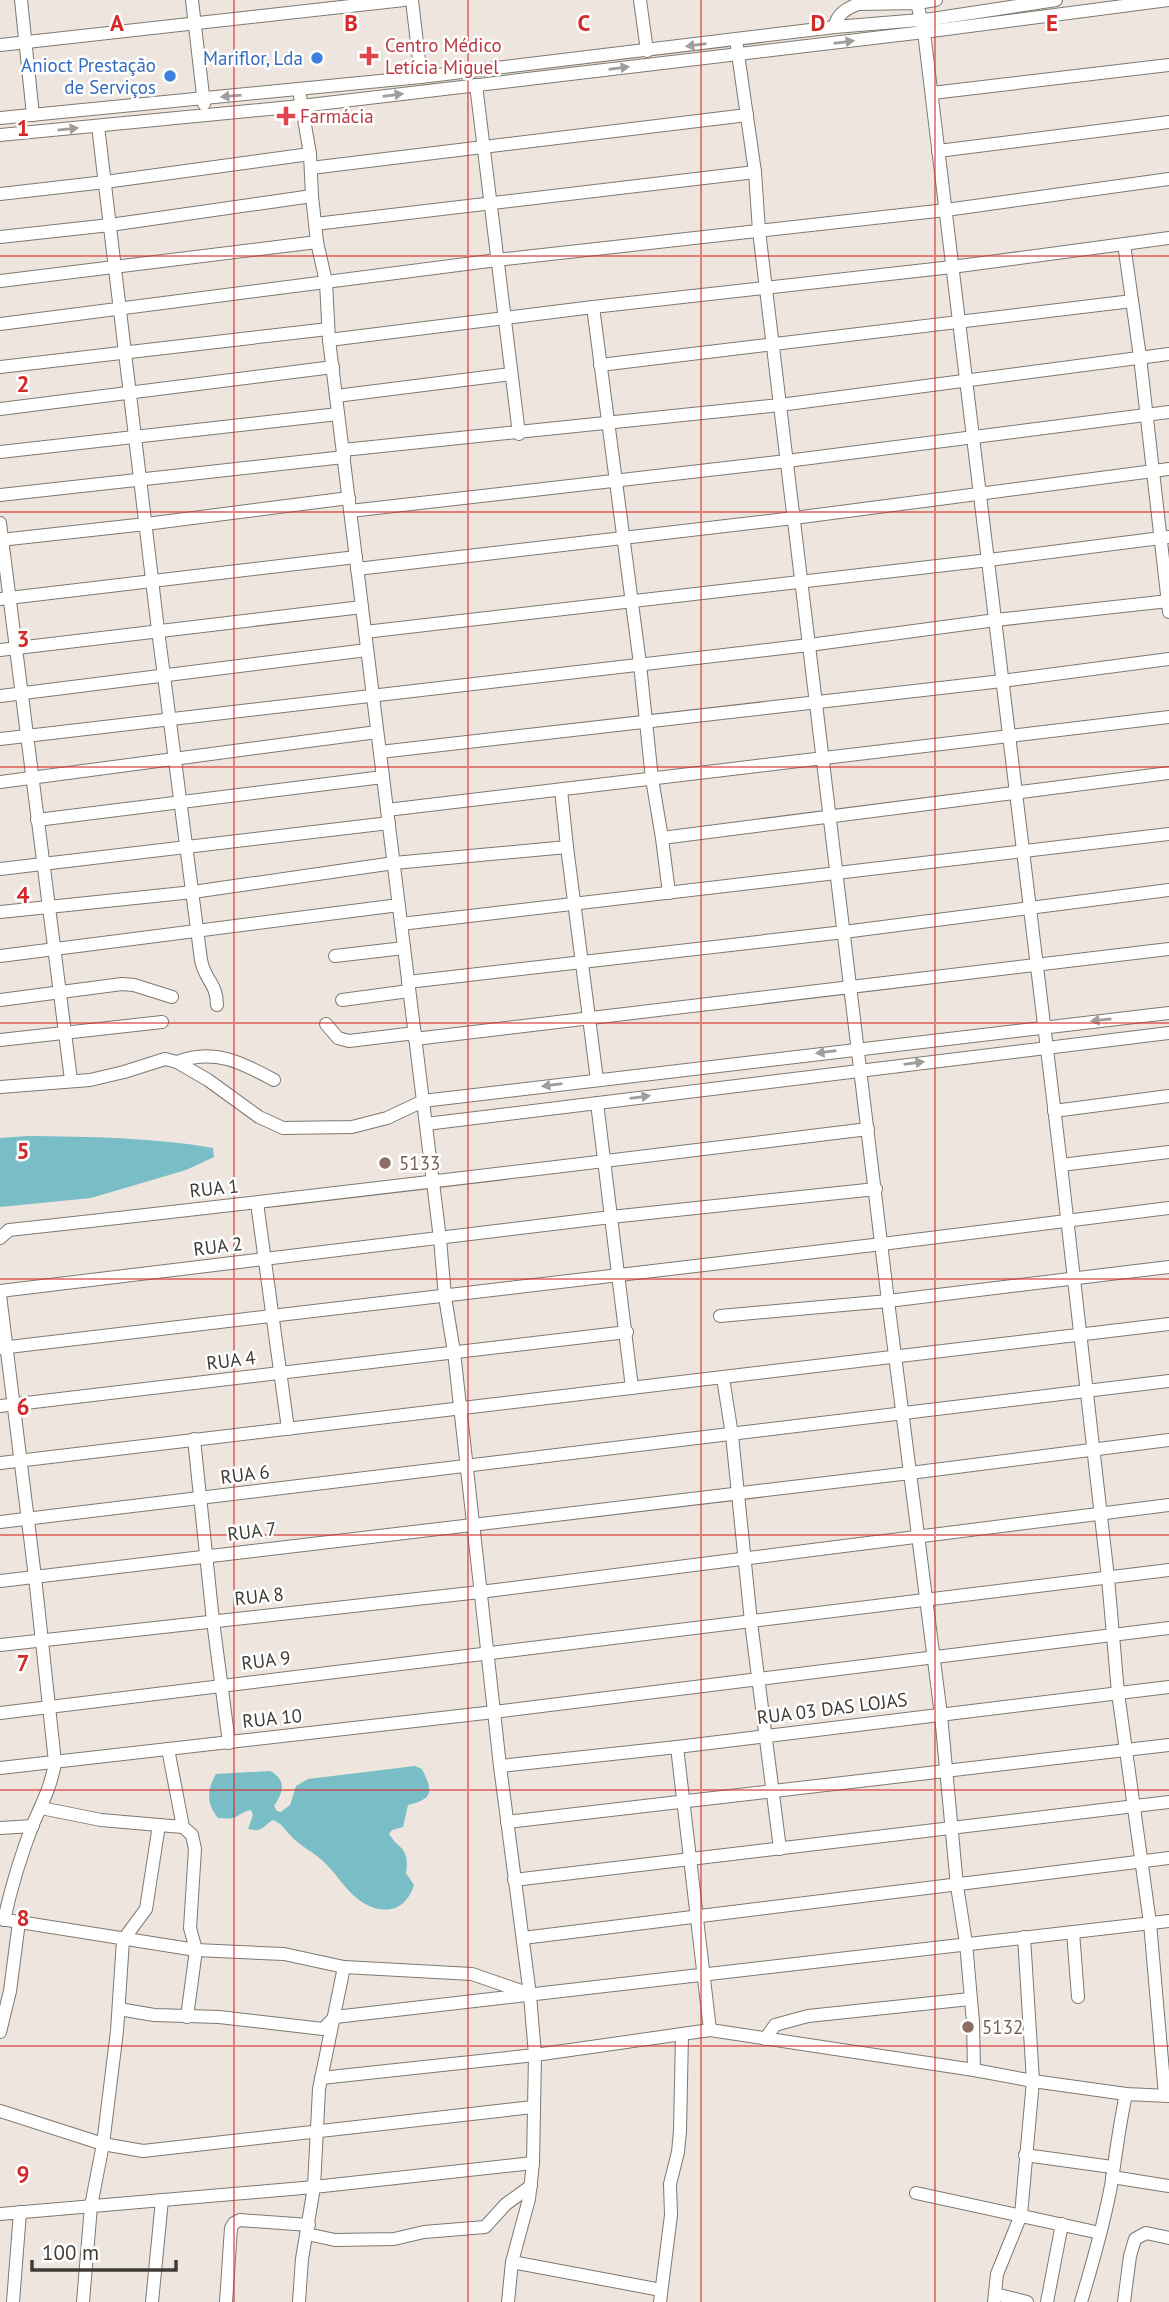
<svg xmlns="http://www.w3.org/2000/svg" width="1169" height="2302" font-family="'PT Sans',sans-serif">
<rect width="100%" height="100%" fill="#eee6de"/>
<g fill="#79bdc6">
<path d="M 27,1136 C 90,1137 151,1137 213,1148 L 214,1157 L 186,1170 L 91,1198 L 0,1207 L 0,1138 Z"/>
<path d="M 415,1766 L 422,1769 C 433,1791 434,1799 408,1805 L 403,1827 L 392,1830 L 389,1834 C 399,1850 410,1847 406,1873 L 414,1885 C 404,1917 375,1915 353,1895 C 342,1885 335,1872 324,1862 C 314,1852 298,1845 289,1834 C 283,1827 282,1824 273,1820 C 263,1826 262,1833 248,1829 L 253,1815 L 251,1810 C 235,1813 241,1821 218,1818 C 206,1804 207,1789 216,1774 L 270,1771 C 286,1779 284,1792 274,1806 L 277,1811 L 281,1812 L 290,1805 L 296,1786 L 308,1779 Z"/>
</g>
<g fill="none" stroke-linecap="round" stroke-linejoin="round">
<g stroke="#7f7870" stroke-width="14">
<g id="minor">
<polyline points="21,0 33,115"/>
<polyline points="192,0 204,104"/>
<polyline points="412,0 421,77"/>
<polyline points="640,0 647,51"/>
<polyline points="858,0 858,4 917,3 924,32 1061,1165 1108,1578 1118,1693 1150,1923 1165,2095"/>
<polyline points="917,3 936,0"/>
<path d="M 835,27 C 836,14 848,8 858,4"/>
<polyline points="736,40 755,172 759,231 888,1301 941,1715 957,1886 966,1943 973,2022 974,2070"/>
<polyline points="0,45 404,0"/>
<polyline points="476,85 519,434"/>
<polyline points="299,90 310,154 312,196 317,242 326,282 329,340 440,1239 445,1297 454,1352 500,1766 530,1995 535,2055 533,2163 529,2199 512,2262 508,2302"/>
<polyline points="932,93 1169,65"/>
<polyline points="0,118 421,77 835,27 932,19 1056,0"/>
<path d="M 98,126 L 158,630 L 201,960 C 205,981 217,983 217,1005"/>
<polyline points="0,135 301,106 924,32 1169,0"/>
<polyline points="938,151 1169,122"/>
<polyline points="311,168 747,115"/>
<polyline points="0,194 105,182 310,154"/>
<polyline points="315,224 755,172"/>
<polyline points="0,237 110,225 312,196"/>
<polyline points="1124,244 1140,357 1169,612"/>
<polyline points="0,281 317,242"/>
<polyline points="593,307 640,664 652,779 662,838"/>
<polyline points="0,324 497,260 946,210 1169,179"/>
<polyline points="329,340 593,307 952,267 1169,238"/>
<polyline points="600,365 1132,301"/>
<polyline points="0,367 328,329"/>
<polyline points="336,396 511,374"/>
<polyline points="0,409 333,367"/>
<polyline points="343,450 780,405 1169,354"/>
<polyline points="0,452 338,414"/>
<polyline points="0,495 344,457"/>
<polyline points="350,511 787,461 1169,412"/>
<polyline points="0,523 71,1080"/>
<polyline points="0,540 146,524 349,498"/>
<polyline points="357,569 794,518 1169,469"/>
<polyline points="0,599 356,557"/>
<polyline points="365,632 989,560 1169,537"/>
<polyline points="0,650 362,607"/>
<polyline points="0,696 367,650"/>
<polyline points="0,739 809,645 996,620 1169,601"/>
<polyline points="380,752 1002,681 1169,659"/>
<polyline points="0,782 377,732"/>
<polyline points="561,790 567,847"/>
<polyline points="387,810 1169,717"/>
<polyline points="37,820 383,777"/>
<polyline points="0,869 389,823"/>
<polyline points="669,893 662,838 1169,773"/>
<polyline points="0,912 193,892 394,863 567,847 597,1080"/>
<polyline points="401,924 1169,834"/>
<polyline points="0,956 399,905"/>
<polyline points="335,956 404,948"/>
<polyline points="408,982 844,932 1169,890"/>
<polyline points="0,1000 122,984 134,985 172,997"/>
<polyline points="342,1000 409,991"/>
<polyline points="326,1024 338,1038 349,1041 415,1033"/>
<polyline points="415,1039 1169,949"/>
<polyline points="0,1040 162,1022"/>
<path d="M 177,1062 C 214,1048 241,1062 274,1080"/>
<polyline points="0,1087 90,1080 124,1072 165,1059 177,1062 208,1080 259,1117 283,1128 352,1127 387,1118 423,1101 1169,1013"/>
<polyline points="597,1103 632,1388"/>
<polyline points="1054,1111 1169,1096"/>
<polyline points="426,1124 1169,1033"/>
<polyline points="1061,1165 1169,1152"/>
<polyline points="257,1203 288,1429"/>
<path d="M 0,1238 L 9,1230 C 296,1199 582,1164 868,1129"/>
<polyline points="0,1291 611,1217 876,1189"/>
<path d="M 0,1295 L 35,1577 L 55,1762 C 52,1784 42,1804 33,1824 C 21,1855 11,1888 4,1920"/>
<polyline points="720,1316 888,1301 1169,1267"/>
<polyline points="0,1348 882,1244 1169,1208"/>
<polyline points="723,1378 732,1435 751,1622 780,1849"/>
<polyline points="0,1406 627,1332"/>
<polyline points="194,1439 213,1621 229,1743"/>
<polyline points="0,1463 1169,1324"/>
<polyline points="0,1522 1169,1381"/>
<polyline points="0,1581 910,1473 1169,1440"/>
<polyline points="0,1645 480,1592 1169,1505"/>
<polyline points="0,1713 1169,1570"/>
<polyline points="677,1747 710,2030"/>
<polyline points="168,1749 183,1827 192,1835 195,1849 190,1928 196,1950 187,2017"/>
<polyline points="500,1766 677,1747 1169,1687"/>
<polyline points="0,1768 494,1712 1169,1628"/>
<polyline points="41,1808 101,1820 159,1825"/>
<polyline points="507,1822 1169,1745"/>
<polyline points="0,1828 33,1826"/>
<polyline points="514,1880 1169,1802"/>
<polyline points="0,1919 196,1950 284,1954 344,1967 472,1974 527,1993"/>
<polyline points="1073,1932 1078,1997"/>
<polyline points="523,1938 1169,1858"/>
<polyline points="119,2009 154,2015 219,2017 323,2029 335,2017 1169,1921"/>
<polyline points="0,2032 10,1991 19,1922"/>
<polyline points="765,2039 775,2025 808,2016 970,1999"/>
<polyline points="321,2078 535,2055 710,2030 974,2070 1033,2081 1126,2094 1169,2096"/>
<polyline points="0,2111 103,2144 143,2151 533,2107"/>
<polyline points="1025,2155 1112,2167"/>
<polyline points="1112,2177 1169,2186"/>
<polyline points="916,2193 1100,2233"/>
<polyline points="0,2214 314,2187 533,2163"/>
<polyline points="307,2234 335,2240 394,2239 424,2232 485,2227 506,2204 531,2186"/>
<polyline points="512,2262 661,2290"/>
<polyline points="995,2294 1027,2302"/>
<polyline points="13,2302 20,2212"/>
<polyline points="83,2302 91,2206 103,2144 117,2031 123,1940 146,1909 159,1825 183,1827"/>
<polyline points="152,2302 162,2200"/>
<polyline points="226,2302 231,2228 234,2223 240,2220 309,2225"/>
<polyline points="299,2302 302,2259 314,2187 319,2089 344,1967"/>
<polyline points="660,2302 671,2215 670,2184 678,2152 680,2131 682,2034"/>
<polyline points="994,2302 997,2274 1021,2215 1033,2081 1024,1937"/>
<polyline points="1047,2302 1062,2224"/>
<path d="M 1081,2302 C 1093,2262 1105,2221 1112,2180 C 1116,2151 1120,2122 1126,2094"/>
<polyline points="1124,2302 1130,2256 1135,2239 1146,2233 1169,2238"/>
</g>
</g>
<use href="#minor" stroke="#fff" stroke-width="12"/>
</g>
<defs><path id="oneway-solid" d="M-6-.8H1V-3.2L6.5 0L1 3.2V.8H-6Z" transform="scale(1.75)"/></defs>
<g fill="#9f9e9c">
<use href="#oneway-solid" transform="translate(844 42) rotate(-7)"/>
<use href="#oneway-solid" transform="translate(696 45) rotate(173)"/>
<use href="#oneway-solid" transform="translate(619 68) rotate(-7)"/>
<use href="#oneway-solid" transform="translate(393 95) rotate(-7)"/>
<use href="#oneway-solid" transform="translate(231 96) rotate(175)"/>
<use href="#oneway-solid" transform="translate(68 129) rotate(-6)"/>
<use href="#oneway-solid" transform="translate(1101 1020) rotate(174)"/>
<use href="#oneway-solid" transform="translate(826 1052) rotate(173)"/>
<use href="#oneway-solid" transform="translate(914 1063) rotate(-8)"/>
<use href="#oneway-solid" transform="translate(552 1085) rotate(173)"/>
<use href="#oneway-solid" transform="translate(640 1097) rotate(-7)"/>
</g>
<path fill="none" stroke="#d62828" stroke-width="2" stroke-opacity="0.55" d="M 234,0 L 234,2302M 468,0 L 468,2302M 701,0 L 701,2302M 935,0 L 935,2302M 0,256 L 1169,256M 0,512 L 1169,512M 0,767 L 1169,767M 0,1023 L 1169,1023M 0,1279 L 1169,1279M 0,1535 L 1169,1535M 0,1790 L 1169,1790M 0,2046 L 1169,2046"/>
<g fill="#e0444e" stroke="#fff" stroke-width="2.5">
<path d="M365.5 45.5h7v7h7v7h-7v7h-7v-7h-7v-7h7z"/>
<path d="M282.5 105.5h7v7h7v7h-7v7h-7v-7h-7v-7h7z"/>
</g>
<g fill="#3f7fe0" stroke="#fff" stroke-width="2.5">
<circle cx="317" cy="58" r="7"/>
<circle cx="170" cy="76" r="7"/>
</g>
<g fill="#8d6e63" stroke="#fff" stroke-width="2.5">
<circle cx="385" cy="1163" r="7"/>
<circle cx="968" cy="2027" r="7"/>
</g>
<g text-anchor="middle" dominant-baseline="central" stroke-width="5" stroke-linejoin="round" paint-order="stroke">
<g font-size="19" fill="#be3a42" stroke="#fff" text-anchor="start">
<text x="385" y="45">Centro Médico<tspan x="385" dy="22">Letícia Miguel</tspan></text>
<text x="300" y="116">Farmácia</text>
</g>
<g font-size="19" fill="#366cbe" stroke="#fff" text-anchor="end">
<text x="303" y="58">Mariflor, Lda</text>
<text x="156" y="65">Anioct Prestação<tspan x="156" dy="22">de Serviços</tspan></text>
</g>
<g font-size="19" fill="#785e54" stroke="#fff" text-anchor="start">
<text x="399" y="1163">5133</text>
<text x="982" y="2027">5132</text>
</g>
<g font-size="19" fill="#3f3c38" stroke="#fff">
<text transform="translate(214 1188) rotate(-6)">RUA 1</text>
<text transform="translate(218 1246) rotate(-7)">RUA 2</text>
<text transform="translate(231 1360) rotate(-7)">RUA 4</text>
<text transform="translate(245 1474) rotate(-7)">RUA 6</text>
<text transform="translate(252 1531) rotate(-7)">RUA 7</text>
<text transform="translate(259 1596) rotate(-6)">RUA 8</text>
<text transform="translate(266 1660) rotate(-7)">RUA 9</text>
<text transform="translate(832 1708) rotate(-7)">RUA 03 DAS LOJAS</text>
<text transform="translate(272 1718) rotate(-6)">RUA 10</text>
</g>
</g>
<g font-size="23" text-anchor="middle" font-weight="bold" fill="#d62828" stroke="#fff" stroke-width="5" stroke-linejoin="round" paint-order="stroke">
<text x="117" y="31">A</text>
<text x="351" y="31">B</text>
<text x="584" y="31">C</text>
<text x="818" y="31">D</text>
<text x="1052" y="31">E</text>
<text x="23" y="136">1</text>
<text x="23" y="392">2</text>
<text x="23" y="647">3</text>
<text x="23" y="903">4</text>
<text x="23" y="1159">5</text>
<text x="23" y="1415">6</text>
<text x="23" y="1671">7</text>
<text x="23" y="1926">8</text>
<text x="23" y="2182">9</text>
</g>
<path d="M32 2260v10h144v-10" fill="none" stroke="#3f3c38" stroke-width="3.5"/>
<text x="42" y="2260" font-size="21" fill="#3f3c38" stroke="#ffffff" stroke-width="5" paint-order="stroke">100 m</text>
</svg>
